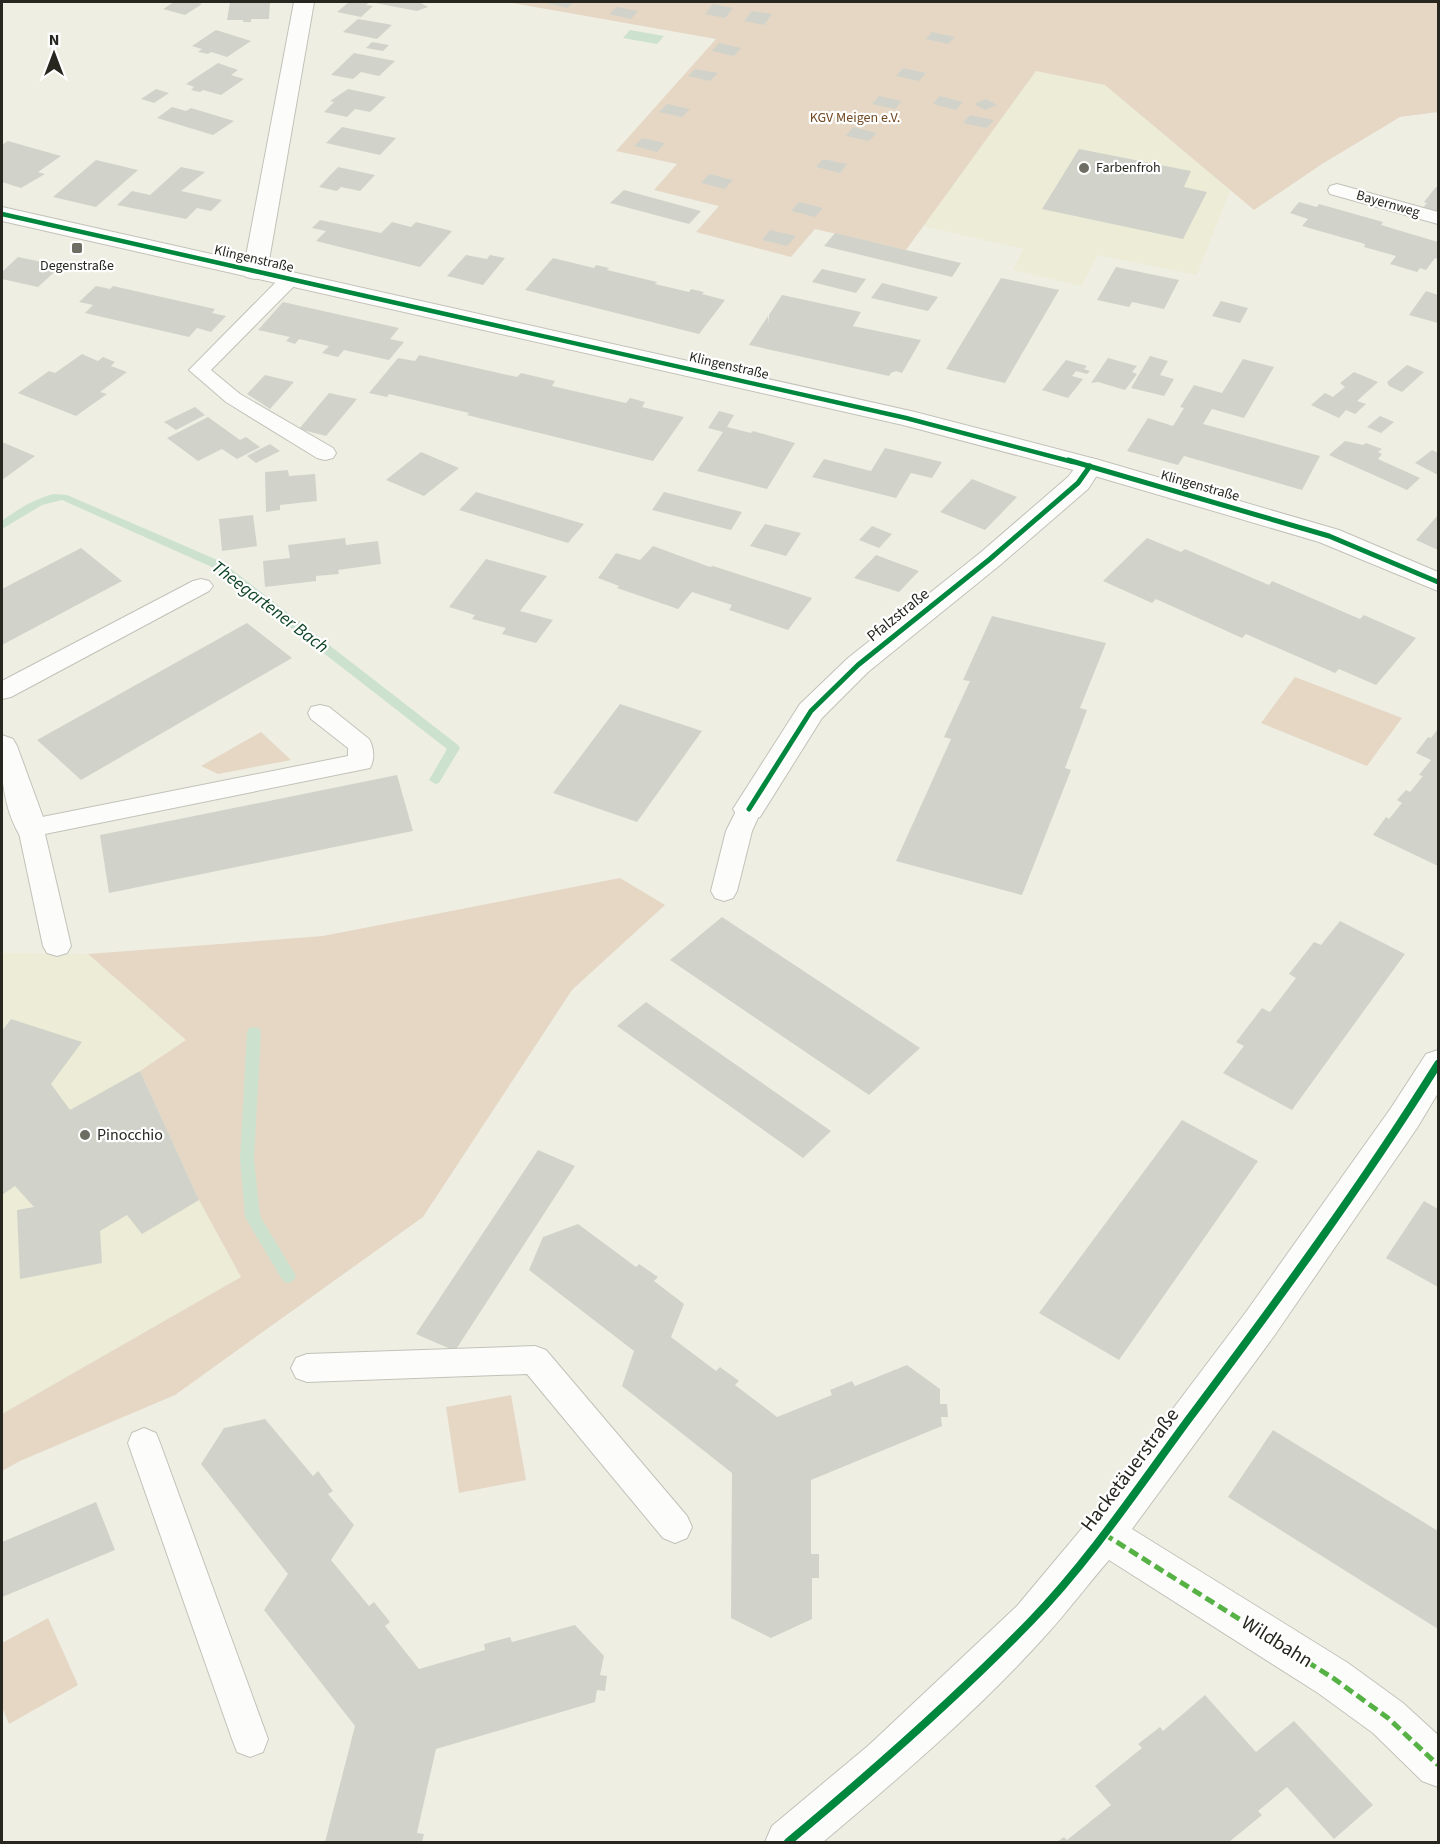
<svg xmlns="http://www.w3.org/2000/svg" width="1440" height="1844" font-family="'Source Sans 3',sans-serif">
<rect width="100%" height="100%" fill="#eeeee3"/>
<g fill="#ececd7">
<polygon points="1036,70 1105,85 1230,190 1197,275 1098,255 1081,286 1013,270 1024,249 923,226"/>
<polygon points="2,953 88,954 186,1040 199,1200 242,1277 2,1414"/>
</g>
<g fill="#e6d7c5">
<polygon points="507,2 1438,2 1438,112 1400,117 1322,164 1254,210 1105,85 1036,71 906,250 815,229 791,257 696,232 719,206 654,190 677,164 616,151 716,39"/>
<polygon points="1295,677 1402,718 1367,766 1261,723"/>
<polygon points="261,732 291,760 218,774 201,766"/>
<polygon points="620,878 665,905 572,990 423,1217 175,1395 20,1461 2,1471 2,1414 241,1277 199,1200 140,1071 186,1040 88,954 323,936"/>
<polygon points="511,1395 526,1480 459,1493 446,1407"/>
<polygon points="48,1618 78,1685 9,1724 2,1707 2,1643"/>
</g>
<polygon fill="#cce2cf" points="630,30 664,36 657,44 623,38"/>
<g fill="none" stroke-linecap="round" stroke-linejoin="round">
<g fill="#cce2cf" fill-rule="evenodd">
<path d="M 54,494 L 67,495 L 222,562 L 458,745 L 460,748 L 439,783 L 435,784 L 429,780 L 447,749 L 214,568 L 62,500 L 42,505 L 2,529 L 2,521 C 18,509 34,499 54,494 Z"/>
<polygon points="254,1027 259,1028 261,1032 254,1159 260,1216 296,1276 293,1281 288,1283 283,1281 245,1217 240,1159 247,1032 249,1028"/>
</g>
</g>
<g fill="#d1d3ca">
<polygon points="174,2 195,2 202,4 185,15 163,9"/>
<polygon points="230,2 270,2 269,19 251,19 251,22 243,22 243,20 227,20"/>
<polygon points="349,2 419,2 428,7 417,11 370,2 366,5 373,6 361,17 337,12"/>
<polygon points="548,2 574,2 567,8 546,3"/>
<polygon points="713,4 733,8 725,18 705,14"/>
<polygon points="617,7 638,11 631,19 609,14"/>
<polygon points="752,11 772,14 764,25 744,21"/>
<polygon points="358,19 387,24 392,25 377,39 343,32"/>
<polygon points="216,30 251,41 227,57 211,52 208,54 198,52 202,49 192,46"/>
<polygon points="932,32 955,37 948,44 926,39"/>
<polygon points="372,42 389,45 383,51 366,48"/>
<polygon points="719,43 741,48 734,56 712,51"/>
<polygon points="354,53 395,61 379,76 361,72 353,79 331,75"/>
<polygon points="218,63 238,70 231,75 244,79 221,95 203,90 200,92 191,90 194,87 186,84"/>
<polygon points="903,68 926,73 919,81 896,76"/>
<polygon points="695,69 718,73 710,81 688,76"/>
<polygon points="156,89 169,93 154,103 141,99"/>
<polygon points="348,89 386,97 370,112 355,109 347,117 324,112 334,102 330,101"/>
<polygon points="879,96 902,101 895,109 872,104"/>
<polygon points="939,96 963,102 956,110 933,104"/>
<polygon points="986,99 997,105 985,110 974,104"/>
<polygon points="667,104 690,109 682,117 659,112"/>
<polygon points="172,107 186,111 191,108 234,121 213,135 157,118"/>
<polygon points="970,115 994,120 987,128 963,123"/>
<polygon points="342,127 396,138 380,155 326,143"/>
<polygon points="853,127 877,133 869,141 846,136"/>
<polygon points="642,138 665,143 657,152 634,146"/>
<polygon points="8,141 61,156 38,172 45,174 21,188 2,182 2,145"/>
<polygon points="1079,149 1191,171 1184,187 1207,192 1183,239 1042,209"/>
<polygon points="823,159 847,164 840,173 816,167"/>
<polygon points="96,160 138,170 96,207 53,197"/>
<polygon points="181,167 205,172 181,191 222,200 211,211 197,208 186,219 117,205 132,191 150,195"/>
<polygon points="338,167 375,175 360,191 341,187 337,191 319,187"/>
<polygon points="709,174 733,180 725,189 701,183"/>
<polygon points="1436,187 1438,188 1438,213 1422,209 1427,203 1424,202"/>
<polygon points="624,190 701,211 689,224 610,203"/>
<polygon points="799,202 823,208 815,217 791,211"/>
<polygon points="1299,202 1317,207 1319,204 1383,222 1381,225 1438,242 1438,259 1435,258 1426,270 1420,268 1417,272 1390,264 1396,256 1364,247 1365,244 1302,226 1308,219 1290,213"/>
<polygon points="320,220 381,233 392,222 411,227 416,222 452,231 420,267 316,241 326,231 312,228"/>
<polygon points="770,230 796,236 787,246 762,240"/>
<polygon points="835,233 906,250 961,263 952,277 824,246"/>
<polygon points="466,255 487,259 490,255 505,258 483,285 447,276"/>
<polygon points="18,257 61,266 38,287 2,279 2,272"/>
<polygon points="553,258 594,268 596,265 609,268 607,270 657,282 655,284 689,292 691,289 704,292 702,294 725,300 699,334 525,290"/>
<polygon points="1116,267 1179,280 1164,309 1132,302 1129,307 1097,300"/>
<polygon points="822,269 866,279 856,293 812,282"/>
<polygon points="1001,278 1059,290 1005,383 946,369"/>
<polygon points="882,283 938,297 928,311 871,298"/>
<polygon points="96,286 110,289 113,286 215,309 212,313 226,316 211,332 197,328 189,337 85,313 93,305 79,302"/>
<polygon points="1426,291 1438,295 1438,323 1409,315"/>
<polygon points="782,295 861,312 853,326 921,340 902,373 896,371 891,373 889,376 749,345 768,316 769,324 769,315"/>
<polygon points="1221,301 1248,308 1240,323 1212,316"/>
<polygon points="283,302 399,328 390,339 404,342 389,360 344,350 338,357 322,353 329,346 299,339 295,344 286,341 290,337 258,330"/>
<polygon points="82,354 98,361 103,357 115,362 111,366 127,372 100,392 107,394 76,416 18,393 49,371 55,373"/>
<polygon points="419,355 517,377 521,373 555,381 552,386 626,403 630,398 645,402 642,407 684,417 653,461 467,415 469,413 389,394 387,397 369,393 398,358 415,361"/>
<polygon points="1150,356 1168,361 1160,375 1174,379 1164,396 1131,388"/>
<polygon points="1108,358 1137,366 1132,372 1137,374 1125,390 1098,382 1091,383"/>
<polygon points="1243,359 1274,367 1244,418 1212,409 1203,424 1320,456 1302,490 1184,456 1178,465 1127,451 1148,418 1173,426 1184,408 1180,407 1194,385 1222,393"/>
<polygon points="1066,360 1087,366 1084,369 1090,371 1087,374 1076,371 1072,376 1083,379 1068,398 1042,390"/>
<polygon points="1407,365 1424,372 1402,392 1389,386 1387,382"/>
<polygon points="1354,372 1378,382 1357,401 1366,404 1355,414 1346,410 1339,418 1311,405 1325,393 1333,397 1345,387 1340,383"/>
<polygon points="265,375 294,382 270,409 247,394"/>
<polygon points="329,393 357,399 326,436 299,429"/>
<polygon points="195,407 205,415 176,430 164,422"/>
<polygon points="719,411 734,415 727,427 751,433 753,431 795,443 767,489 697,471 723,432 708,428"/>
<polygon points="1380,416 1394,422 1381,433 1367,427"/>
<polygon points="208,417 240,440 246,437 260,447 237,459 222,449 198,461 167,438"/>
<polygon points="1345,441 1363,445 1366,443 1382,449 1378,452 1382,454 1378,459 1420,478 1407,490 1329,455"/>
<polygon points="2,442 35,456 2,480"/>
<polygon points="270,444 280,451 256,463 247,456"/>
<polygon points="885,448 942,462 932,478 911,473 896,498 812,477 824,459 871,471"/>
<polygon points="1432,450 1438,453 1438,475 1415,463"/>
<polygon points="421,452 459,468 424,496 386,480"/>
<polygon points="288,470 289,476 315,474 317,501 280,505 280,510 266,512 265,472"/>
<polygon points="972,479 1017,497 985,530 940,512"/>
<polygon points="476,492 584,524 568,543 459,510"/>
<polygon points="664,492 742,512 731,530 652,510"/>
<polygon points="253,515 257,546 222,551 219,519"/>
<polygon points="1438,515 1438,550 1416,540"/>
<polygon points="765,524 801,533 786,556 750,546"/>
<polygon points="872,526 892,534 879,548 859,540"/>
<polygon points="345,538 346,545 378,541 381,564 338,570 339,574 316,576 316,581 265,587 263,561 290,558 288,545"/>
<polygon points="1147,538 1181,552 1185,549 1269,585 1272,581 1360,619 1364,615 1416,638 1376,685 1339,669 1335,673 1246,634 1242,638 1156,599 1152,603 1103,581"/>
<polygon points="653,546 710,567 713,566 812,598 788,630 729,610 732,605 692,592 678,609 617,588 619,586 598,578 616,553 640,560"/>
<polygon points="81,548 122,581 2,645 2,589"/>
<polygon points="876,555 919,571 899,592 854,578"/>
<polygon points="486,559 547,576 520,611 553,620 536,643 502,634 506,628 472,619 475,615 449,607"/>
<polygon points="992,616 1106,643 1080,708 1087,710 1065,768 1071,770 1022,895 896,861 951,739 944,737 970,681 963,680"/>
<polygon points="247,623 292,658 81,780 37,740"/>
<polygon points="620,704 702,731 637,822 553,793"/>
<polygon points="1438,729 1438,866 1373,835 1386,817 1389,819 1402,803 1397,800 1406,790 1410,792 1423,776 1419,775 1431,760 1416,753 1428,737 1431,738"/>
<polygon points="397,775 413,831 109,893 100,835"/>
<polygon points="722,917 920,1048 869,1095 670,960"/>
<polygon points="1340,921 1405,954 1292,1110 1223,1073 1244,1046 1236,1042 1262,1008 1270,1012 1296,978 1289,974 1314,942 1321,945"/>
<polygon points="646,1002 831,1131 803,1158 617,1026"/>
<polygon points="11,1019 82,1042 51,1084 70,1110 140,1071 199,1200 142,1234 127,1215 100,1231 102,1263 20,1279 17,1210 34,1207 15,1186 2,1195 2,1031"/>
<polygon points="1182,1120 1258,1161 1119,1360 1039,1313"/>
<polygon points="538,1150 575,1166 455,1351 416,1334"/>
<polygon points="1424,1201 1438,1209 1438,1287 1386,1258"/>
<polygon points="578,1224 636,1267 639,1264 658,1277 654,1281 684,1304 671,1337 716,1371 720,1367 739,1381 735,1385 777,1417 832,1395 830,1390 852,1381 855,1386 907,1365 940,1389 940,1404 947,1404 948,1417 941,1417 942,1426 811,1480 811,1554 819,1554 819,1578 812,1578 812,1619 771,1638 731,1618 732,1473 622,1386 634,1351 529,1270 543,1237"/>
<polygon points="265,1419 313,1476 318,1471 333,1491 328,1494 354,1525 331,1560 369,1606 374,1602 390,1622 385,1626 419,1669 485,1650 484,1644 510,1637 512,1642 575,1625 604,1656 600,1675 607,1676 605,1691 597,1690 595,1702 436,1749 417,1833 424,1834 422,1842 325,1842 355,1726 264,1610 288,1574 201,1464 224,1428"/>
<polygon points="1273,1430 1438,1531 1438,1629 1228,1497"/>
<polygon points="96,1502 115,1550 2,1597 2,1542"/>
<polygon points="1205,1695 1256,1752 1294,1721 1373,1805 1334,1839 1287,1787 1258,1811 1262,1815 1229,1842 1057,1842 1064,1837 1067,1840 1111,1805 1095,1786 1142,1748 1138,1744 1160,1727 1163,1731"/>
</g>
<g fill="none" stroke-linecap="round" stroke-linejoin="round">
<g stroke="#c2c2b9" stroke-width="2">
<g id="service">
<polygon points="1337,184 1438,212 1438,224 1330,194 1328,190 1330,186"/>
<polygon points="290,273 297,275 300,279 297,283 211,370 240,394 333,448 336,453 333,458 325,460 317,458 226,402 189,370 283,275"/>
<polygon points="201,579 209,581 213,586 209,591 11,697 2,699 2,681 193,581"/>
<path d="M 320,705 L 329,707 L 369,739 C 374,748 375,759 370,768 L 45,834 L 71,946 L 67,953 L 57,956 L 47,953 L 43,946 L 18,828 L 22,821 L 348,756 L 348,748 L 311,719 L 308,713 L 311,707 Z"/>
<polygon points="749,800 758,803 762,809 752,831 737,891 733,898 724,901 715,898 711,891 726,831 740,803"/>
<polygon points="535,1346 546,1350 687,1516 692,1527 687,1538 675,1543 663,1538 527,1374 307,1382 296,1378 291,1368 296,1358 307,1354"/>
<polygon points="144,1428 156,1433 160,1443 268,1739 263,1752 250,1757 237,1752 232,1739 128,1443 132,1433"/>
</g>
</g>
<g stroke="#c2c2b9" stroke-width="2">
<g id="minor">
<polygon points="294,2 314,2 267,272 264,277 255,279 246,277 243,272"/>
<polygon points="1090,458 1099,460 1103,466 1088,489 1000,565 868,672 822,718 760,817 749,820 738,817 733,809 800,704 848,658 980,553 1068,477 1081,460"/>
<path d="M 2,735 L 13,739 L 17,746 L 47,828 L 42,836 L 31,839 L 20,836 C 2,806 0,769 2,735 Z"/>
<path d="M 1438,1050 L 1438,1093 L 1417,1128 L 1274,1336 L 1132,1529 L 1348,1663 L 1403,1703 L 1438,1735 L 1438,1787 L 1422,1781 L 1373,1733 L 1318,1693 L 1109,1560 C 1088,1584 1069,1610 1047,1634 C 979,1710 900,1777 823,1842 L 765,1842 L 772,1826 L 869,1745 L 1017,1606 L 1089,1520 L 1246,1312 L 1391,1108 L 1426,1054 Z"/>
</g>
</g>
<g stroke="#c2c2b9" stroke-width="2">
<polygon id="tertiary" points="2,207 915,412 1099,460 1339,530 1438,572 1438,591 1319,542 1081,472 903,425 2,221"/>
</g>
<use href="#service" fill="#fcfcfb" fill-rule="evenodd"/>
<use href="#minor" fill="#fcfcfb" fill-rule="evenodd"/>
<use href="#tertiary" fill="#fcfcfb" fill-rule="evenodd"/>
<polyline stroke="#56b245" stroke-width="5" stroke-dasharray="10 5" stroke-linecap="butt" points="1104,1534 1333,1678 1388,1718 1438,1765"/>
<g stroke="#fff" stroke-width="8">
<polyline id="cycleway-far2" points="2,214 906,418 1073,462"/>
</g>
<g stroke="#fff" stroke-width="9">
<g id="cycleway-far1">
<polyline points="1068,460 1329,536 1438,582"/>
<polyline points="749,809 811,711 858,665 990,559 1078,483 1090,466"/>
</g>
</g>
<g stroke="#fff" stroke-width="11">
<path id="cycleway" d="M 788,1842 C 872,1772 954,1700 1030,1622 C 1089,1561 1138,1488 1188,1420 C 1275,1304 1361,1187 1438,1064"/>
</g>
<use href="#cycleway-far2" stroke="#00873e" stroke-width="4.5"/>
<use href="#cycleway-far1" stroke="#00873e" stroke-width="5"/>
<use href="#cycleway" stroke="#00873e" stroke-width="8"/>
</g>
<g fill="#6d6d64" stroke="#fff" stroke-width="2">
<circle cx="1084" cy="168" r="6"/>
<rect x="71" y="242" width="12" height="12" rx="3"/>
<circle cx="85" cy="1135" r="6"/>
</g>
<g text-anchor="middle" dominant-baseline="central" stroke-width="4.5" stroke-linejoin="round" paint-order="stroke">
<g font-size="14" fill="#714923" stroke="#fff">
<text x="855" y="118">KGV Meigen e.V.</text>
</g>
<g font-size="14" fill="#27271f" stroke="#fff" text-anchor="start">
<text x="1096" y="168">Farbenfroh</text>
<text x="77" y="266" text-anchor="middle">Degenstraße</text>
</g>
<g font-size="14" fill="#27271f" stroke="#fff">
<text transform="translate(1388 204) rotate(16)">Bayernweg</text>
<text transform="translate(254 259) rotate(13)">Klingenstraße</text>
<text transform="translate(729 366) rotate(13)">Klingenstraße</text>
<text transform="translate(1200 486) rotate(16)">Klingenstraße</text>
</g>
<g font-size="16" fill="#27271f" stroke="#fff">
<text transform="translate(898 615) rotate(-39)">Pfalzstraße</text>
</g>
<g font-size="16" fill="#27271f" stroke="#fff" text-anchor="start">
<text x="97" y="1135">Pinocchio</text>
</g>
<g font-size="18" font-style="italic" fill="#0d4224" stroke="#fff">
<text transform="translate(270 607) rotate(37)">Theegartener Bach</text>
</g>
<g font-size="20" fill="#27271f" stroke="#fff">
<text transform="translate(1130 1470) rotate(-53)">Hacketäuerstraße</text>
<text transform="translate(1277 1642) rotate(32)">Wildbahn</text>
</g>
</g>
<rect width="1440" height="1844" fill="none" stroke="#27271f" stroke-width="6"/>
<g transform="translate(54 54)" stroke="#ffffff" stroke-width="4.5" paint-order="stroke">
<path d="M0-4.5L10 22L0 15L-10 22Z" fill="#27271f"/>
<text y="-9" font-size="16" font-weight="bold" text-anchor="middle" fill="#27271f">N</text>
</g>
</svg>
